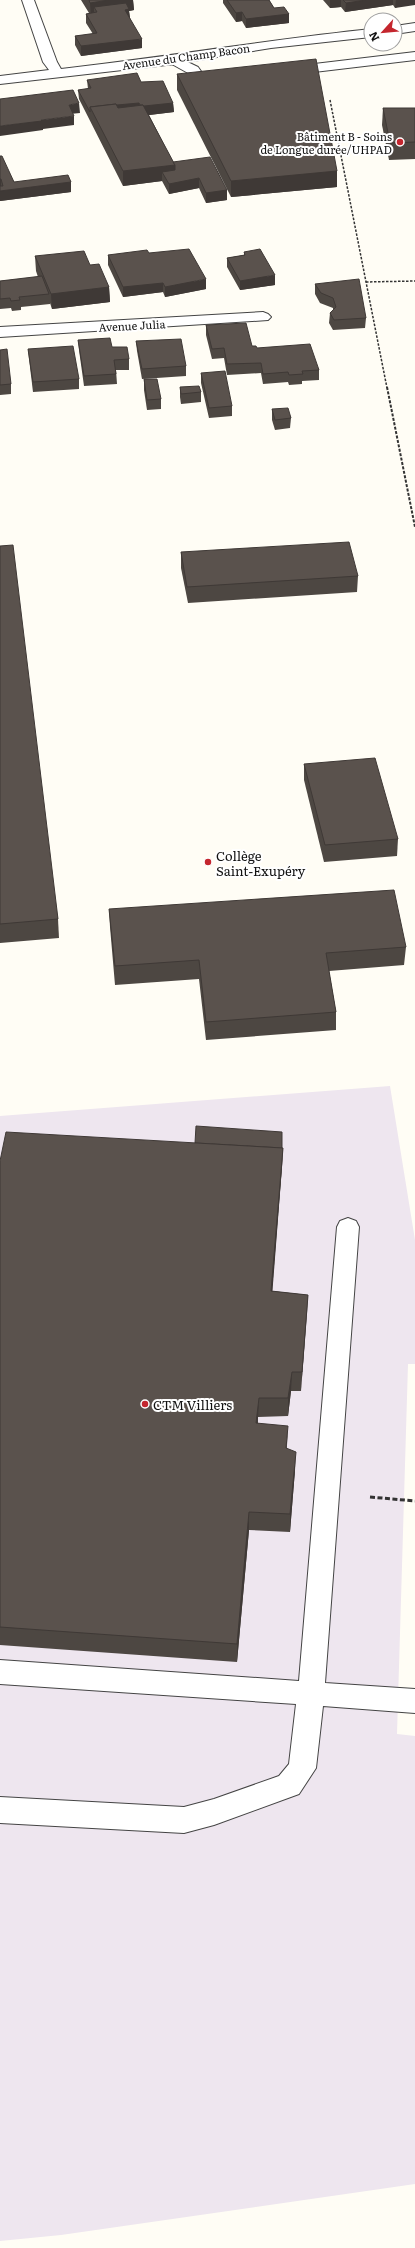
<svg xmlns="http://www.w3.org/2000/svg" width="415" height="2248" font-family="Literata,serif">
<rect width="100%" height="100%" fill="#fffdf5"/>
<polygon fill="#eee6ef" points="390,1086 415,1240 415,1364 408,1364 397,1734 415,1736 415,2184 61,2235 0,2241 0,1116"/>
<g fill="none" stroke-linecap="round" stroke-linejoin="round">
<g stroke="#444" stroke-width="2">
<g id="lane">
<polygon points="415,52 415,60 289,75 282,71 289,67"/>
<polygon points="175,56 198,67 205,77 219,75 226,79 219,83 196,84 188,73 170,63 168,60"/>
<polygon points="348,1218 356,1221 359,1227 325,1683 415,1689 415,1713 323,1706 316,1768 299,1794 214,1825 184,1833 0,1823 0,1797 184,1807 214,1799 279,1776 289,1764 296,1704 0,1684 0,1660 299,1681 337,1227 340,1221"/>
</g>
</g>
<g stroke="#444" stroke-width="2">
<g id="street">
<path d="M 22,0 L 34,0 L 57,62 L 61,69 C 165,57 267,40 371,29 L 371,37 L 271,48 L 175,64 L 0,84 L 0,76 L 49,70 L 43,62 Z"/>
<polygon points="415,23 415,31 395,34 395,26"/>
<polygon points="263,312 268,314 271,317 268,320 0,337 0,327"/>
</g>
</g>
<g stroke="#333" stroke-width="1.5" stroke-dasharray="2.5 1.5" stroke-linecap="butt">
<polyline points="330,100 387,388"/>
<polyline points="366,282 415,281"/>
</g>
<polyline stroke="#333" stroke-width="2" stroke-dasharray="3 1.5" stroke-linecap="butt" points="387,387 415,527"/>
<polyline stroke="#333" stroke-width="3" stroke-dasharray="5 2.5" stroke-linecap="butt" points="370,1497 415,1501"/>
<use href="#lane" fill="#fff" fill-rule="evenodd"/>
<use href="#street" fill="#fff" fill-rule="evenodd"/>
</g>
<g fill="#4d4742">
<polygon points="81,0 133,0 134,10 129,11 130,18 142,48 81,56 75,45 75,36 93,34 86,23 86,14 89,13"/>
<polygon points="223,0 269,0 274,8 289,14 289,23 246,28 242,21 236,22 223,3"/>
<polygon points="323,0 415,0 395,8 393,5 345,12 341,7 330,8"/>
<polygon points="177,74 337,171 337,187 231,197 177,90"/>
<polygon points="87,80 141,82 173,103 174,112 149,115 173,162 227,190 227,200 206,203 199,188 169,194 162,181 123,186 79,99 78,90 88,89"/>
<polygon points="383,108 415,108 415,159 389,160 382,125"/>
<polygon points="0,154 0,156 14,182 71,182 71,192 0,201"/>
<polygon points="244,252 275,285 240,290 227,267 227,258 244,255"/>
<polygon points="149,253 206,289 165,297 163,292 123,297 108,265 108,255"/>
<polygon points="35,256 90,265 109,287 110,302 52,309 50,303 50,304 21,307 21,310 12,311 11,308 0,309 0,281 38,277 36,271"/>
<polygon points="315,284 366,318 365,328 333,330 329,323 330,313 333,310 333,308 320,303 315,294"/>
<polygon points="206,325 252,346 319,370 319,380 302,381 302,384 289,385 288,382 263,384 261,373 227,375 224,358 212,359 206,335"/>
<polygon points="78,340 129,359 129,370 116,370 117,384 84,386 79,350"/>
<polygon points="136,341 186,366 186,376 142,379 137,351"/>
<polygon points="28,349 79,379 79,389 33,392 29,359"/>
<polygon points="0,350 11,384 11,394 0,395"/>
<polygon points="201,373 232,406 232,416 209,418 201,383"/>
<polygon points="144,379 161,399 161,409 147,410 144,390"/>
<polygon points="180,387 201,392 201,402 181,404 180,397"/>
<polygon points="272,409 291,418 290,428 275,430 272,420"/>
<polygon points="0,546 58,919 59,938 0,943"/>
<polygon points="181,552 358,576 357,592 188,603 181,568"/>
<polygon points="304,764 398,839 397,856 324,862 304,780"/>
<polygon points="109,909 406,947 404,965 329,971 336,1012 336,1030 206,1040 199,979 115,985 110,927"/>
<polygon points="283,1148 282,1167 272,1291 308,1295 301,1391 291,1391 288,1416 258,1417 258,1423 287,1449 295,1470 290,1532 249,1530 237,1662 0,1645 0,1161"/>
</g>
<g fill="#3f3936">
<polygon points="109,0 133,0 134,10 129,11 130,18 97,12 94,7 94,16 91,16 90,3"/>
<polygon points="330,0 341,0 341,7 330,8"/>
<polygon points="366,0 393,0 393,5 345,12 346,3"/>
<polygon points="396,0 415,0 415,5 395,8"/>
<polygon points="242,12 242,21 236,22 236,13"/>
<polygon points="289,14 289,23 246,28 246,19"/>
<polygon points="142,39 142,48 81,56 81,46"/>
<polygon points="79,103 80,113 70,114 69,105"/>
<polygon points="139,103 139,112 115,109 114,105"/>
<polygon points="173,103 174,112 141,116 141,106"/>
<polygon points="74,116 74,125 43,129 43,130 0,136 0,126 41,120"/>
<polygon points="175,165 175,180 162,172 162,181 123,186 123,171"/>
<polygon points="337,171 337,187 231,197 231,181"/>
<polygon points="199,178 199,188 169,194 169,184"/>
<polygon points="0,179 1,179 1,188 0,189"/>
<polygon points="71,182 71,192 0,201 0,191"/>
<polygon points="227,190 227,200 206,203 206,193"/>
<polygon points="275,275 275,285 240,290 240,281"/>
<polygon points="206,279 206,289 165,297 165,287"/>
<polygon points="163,283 163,292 123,297 123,287"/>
<polygon points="109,287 110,302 52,309 51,294"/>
<polygon points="283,1148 282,1167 271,1310 271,1291"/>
<polygon points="308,1295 307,1313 301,1391 302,1372"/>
<polygon points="292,1372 291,1391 288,1416 288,1398"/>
<polygon points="259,1398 258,1417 256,1442 256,1423"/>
<polygon points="288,1426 287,1445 285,1467 286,1448"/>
<polygon points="296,1452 295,1470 290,1532 290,1514"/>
<polygon points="249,1512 249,1530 237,1662 237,1644"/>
</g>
<g fill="#5a524d" stroke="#3f3936">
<polygon points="89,0 109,0 90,3"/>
<polygon points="227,0 269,0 274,8 284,7 289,14 246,19 242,12 236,13"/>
<polygon points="343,0 366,0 346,3"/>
<polygon points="126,3 129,9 125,10 142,39 81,46 75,36 97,33 86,14 97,12 94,7"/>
<polygon points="316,59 337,171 231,181 177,74"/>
<polygon points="137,73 141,82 163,81 173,103 144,106 143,105 140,105 139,103 117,105 116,104 90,107 90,112 78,90 91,88 87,80"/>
<polygon points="73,90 79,103 69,105 74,116 41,120 42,121 0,126 0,99"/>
<polygon points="116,104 118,108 143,105 175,165 123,171 90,107"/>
<polygon points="383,108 415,108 415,142 390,143"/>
<polygon points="0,156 2,156 14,182 68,175 71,182 0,191 0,186 3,186 1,179 0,179"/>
<polygon points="210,157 227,190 206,193 199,178 169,184 162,172 175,170 175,165 173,162"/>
<polygon points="189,249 206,279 165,287 163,283 123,287 108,255 147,250 149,253"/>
<polygon points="260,249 275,275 240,281 227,258 245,255 244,252"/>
<polygon points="84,251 90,265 99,264 109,287 51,294 35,256"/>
<polygon points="42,276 49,294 19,297 20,300 11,301 10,298 0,299 0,281"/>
<polygon points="359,279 366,318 334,320 330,313 336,307 333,298 321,293 315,284"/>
<polygon points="246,323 252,346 256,346 257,348 310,344 319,370 302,371 303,374 289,375 288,372 263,374 261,363 227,364 224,348 212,349 206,325"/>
<polygon points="110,338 112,347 127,347 129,359 114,360 116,374 84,376 78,340"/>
<polygon points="181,339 186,366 142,369 136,341"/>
<polygon points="73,346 79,379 33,382 28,349"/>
<polygon points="7,349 11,384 0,385 0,350"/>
<polygon points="225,371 232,406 209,408 201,373"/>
<polygon points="144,379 157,379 161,399 147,400"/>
<polygon points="199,386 201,392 181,394 180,387"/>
<polygon points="288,408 291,418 275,420 272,409"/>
<polygon points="349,542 358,576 187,587 181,552"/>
<polygon points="13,545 58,919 0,924 0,546"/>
<polygon points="375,758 398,839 325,845 304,764"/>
<polygon points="394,890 406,947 326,953 336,1012 206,1022 199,960 115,966 109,909"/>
<polygon points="196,1126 282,1132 282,1148 195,1143"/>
<polygon points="6,1132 283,1148 271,1291 308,1295 302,1372 292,1372 288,1398 259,1398 256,1423 288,1426 286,1448 296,1452 290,1514 249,1512 237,1644 0,1627 0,1161"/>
</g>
<g fill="#c4262e" stroke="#fff" stroke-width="1.5">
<circle cx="400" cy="142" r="4"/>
<circle cx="208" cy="862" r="4"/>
<circle cx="145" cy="1404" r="4"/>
</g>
<g text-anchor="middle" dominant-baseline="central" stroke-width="4" stroke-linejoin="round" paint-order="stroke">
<g font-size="11" fill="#111" stroke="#fff">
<text transform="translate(186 56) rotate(-8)">Avenue du Champ Bacon</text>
<text transform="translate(132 325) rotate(-3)">Avenue Julia</text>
</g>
<g font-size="11" fill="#111" stroke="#fff" text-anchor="end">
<text x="392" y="136">Bâtiment B - Soins<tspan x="392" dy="13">de Longue durée/UHPAD</tspan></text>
</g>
<g font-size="13" fill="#111" stroke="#fff" text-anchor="start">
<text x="216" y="855">Collège<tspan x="216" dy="15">Saint-Exupéry</tspan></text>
<text x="153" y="1404">CTM Villiers</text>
</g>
</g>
<g transform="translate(383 32) rotate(243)"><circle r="19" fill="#ffffff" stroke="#a0a0a0"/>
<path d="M0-3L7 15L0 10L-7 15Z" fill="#c4262e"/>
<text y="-6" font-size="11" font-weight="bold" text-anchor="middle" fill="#111111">N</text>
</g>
</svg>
